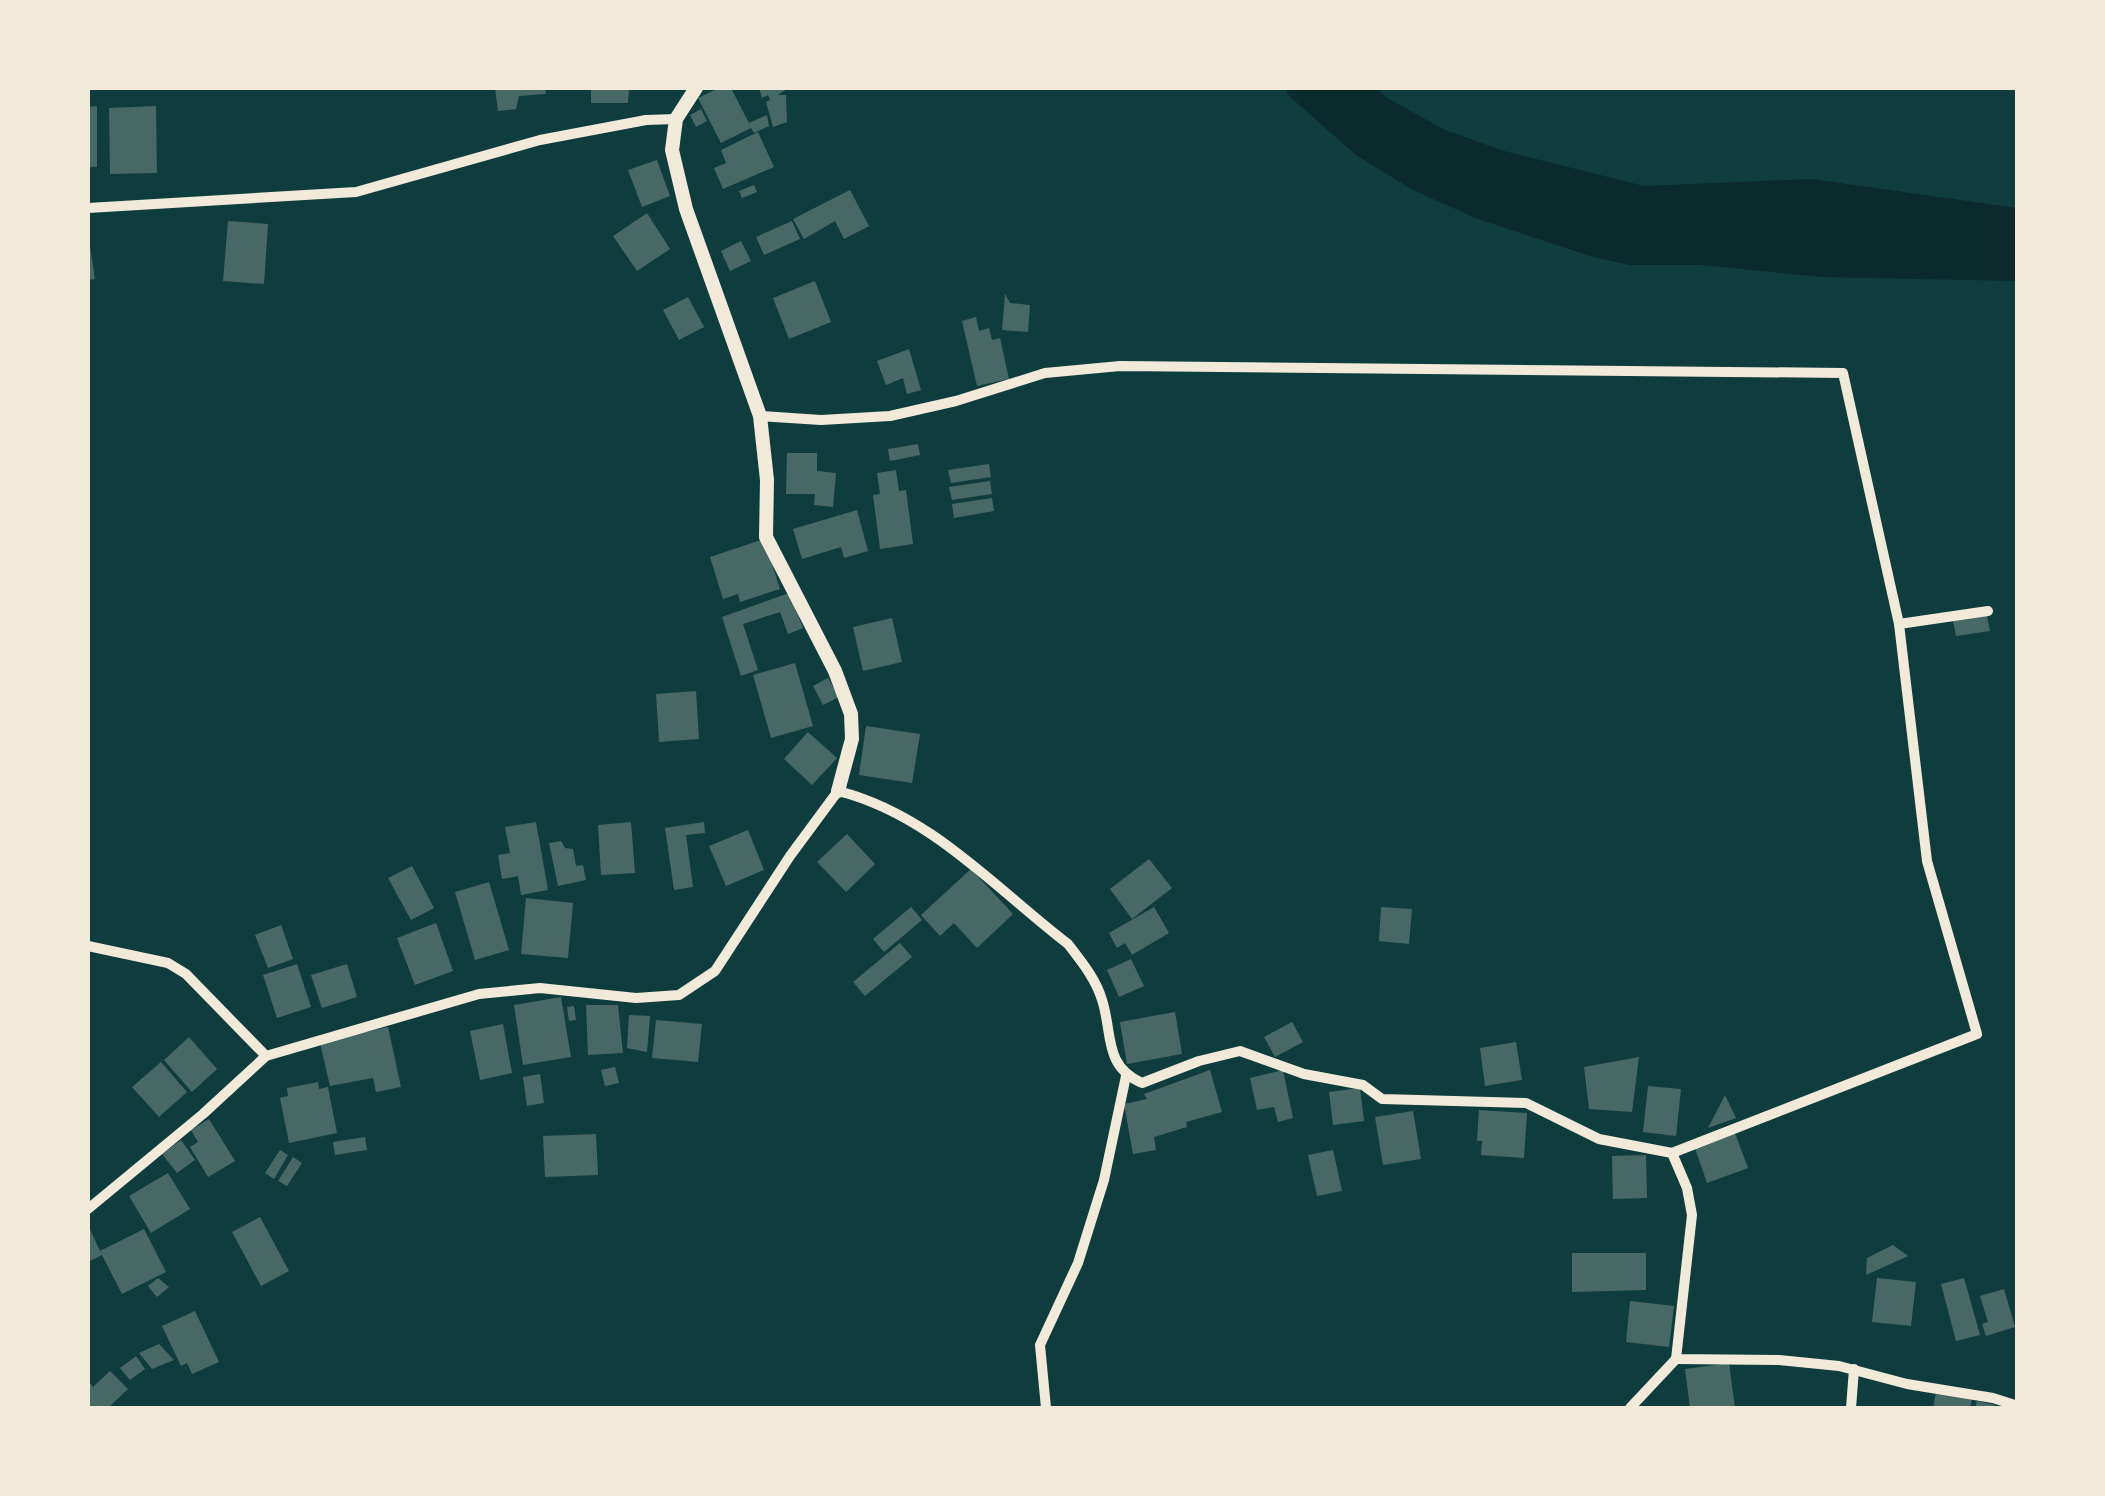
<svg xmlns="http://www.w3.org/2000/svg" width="2105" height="1496" font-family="Figtree,sans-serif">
<rect width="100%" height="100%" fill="#0f3d3e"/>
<polygon fill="#0a2a2b" points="1285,88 1376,88 1389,99 1445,130 1504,151 1644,186 1811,179 2017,208 2017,281 1820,277 1703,265 1629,265 1590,256 1478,219 1413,190 1356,155 1288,95"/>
<g fill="#486865">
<polygon points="495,88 545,88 546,94 519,96 516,109 498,111"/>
<polygon points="591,88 629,88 628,103 591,103"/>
<polygon points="719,88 731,88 749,123 767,115 769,126 754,133 751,128 721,143 698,98"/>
<polygon points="759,88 788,88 778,95 786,95 787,122 773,127 766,102 770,100 768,95 762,98"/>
<polygon points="97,106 97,167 88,167 88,107"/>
<polygon points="156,106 157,173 110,174 109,108"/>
<polygon points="701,109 707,121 696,127 690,115"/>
<polygon points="758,132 774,167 723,189 714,168 726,163 721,150"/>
<polygon points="657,160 670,196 642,207 628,170"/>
<polygon points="754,185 757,192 742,198 739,191"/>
<polygon points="850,190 869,226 844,239 835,221 804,239 793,219"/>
<polygon points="647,213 670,249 637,271 613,236"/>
<polygon points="228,221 268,224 264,284 223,281"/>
<polygon points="792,221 800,239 764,255 756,237"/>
<polygon points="88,233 95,279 88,280"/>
<polygon points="741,241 751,261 730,271 721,251"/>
<polygon points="815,281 831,322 789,339 773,298"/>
<polygon points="1005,294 1010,303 1030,305 1028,332 1002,330"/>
<polygon points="688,297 704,327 679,340 663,310"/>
<polygon points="976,317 979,331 989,328 992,340 1000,338 1009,379 977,386 962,321"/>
<polygon points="909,349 921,390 907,394 903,378 886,385 877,361"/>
<polygon points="918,444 920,455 890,461 888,449"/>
<polygon points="787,453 817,453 817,471 836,473 833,507 814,505 815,494 786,494"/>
<polygon points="989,464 991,477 951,483 948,470"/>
<polygon points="896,470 899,491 906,490 913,544 880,549 873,495 880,494 877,473"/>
<polygon points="990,481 992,494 952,500 949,487"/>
<polygon points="992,498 994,511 954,518 952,504"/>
<polygon points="857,510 868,551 844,558 841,547 802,559 793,529"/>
<polygon points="764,539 780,589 740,602 738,594 723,599 710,557"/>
<polygon points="789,593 803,628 788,634 780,612 743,624 758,670 741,676 722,617"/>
<polygon points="1987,616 1990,631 1956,636 1953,621"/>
<polygon points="892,618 902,662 863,671 853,627"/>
<polygon points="795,663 813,726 771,738 753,675"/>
<polygon points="828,678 839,697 823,705 813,686"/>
<polygon points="696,691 699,739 659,742 656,694"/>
<polygon points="866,726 920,734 912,783 859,775"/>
<polygon points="808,732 837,758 812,785 784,759"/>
<polygon points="536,822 548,890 521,895 518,876 502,879 498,855 510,853 505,827"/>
<polygon points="631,822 635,873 601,875 598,825"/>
<polygon points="704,822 705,833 686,835 693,887 674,890 665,828"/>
<polygon points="748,830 764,870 726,886 709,846"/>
<polygon points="847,834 875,864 846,892 817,862"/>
<polygon points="561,841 565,848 573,849 576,866 583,865 586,880 558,886 549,843"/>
<polygon points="1149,859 1172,888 1132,919 1110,889"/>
<polygon points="412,866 434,908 411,920 388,878"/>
<polygon points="971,869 1013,914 977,948 954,923 940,936 921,915"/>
<polygon points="489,882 509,950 475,960 455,892"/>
<polygon points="526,898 573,903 568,958 521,954"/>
<polygon points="911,907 922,920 884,952 873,939"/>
<polygon points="1154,907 1169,933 1132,955 1125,943 1117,948 1109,933"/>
<polygon points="1381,907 1412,909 1409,944 1379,941"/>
<polygon points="436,923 453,971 415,985 397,938"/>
<polygon points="281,925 293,959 268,968 255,935"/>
<polygon points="900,943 912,957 865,996 853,982"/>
<polygon points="1131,959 1144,986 1119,997 1107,970"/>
<polygon points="297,964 311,1007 277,1018 263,975"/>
<polygon points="347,964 357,997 322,1008 311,975"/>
<polygon points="561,997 571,1057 523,1065 514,1005"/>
<polygon points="586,1005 618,1005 623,1053 588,1055"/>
<polygon points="574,1006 576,1020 569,1021 567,1007"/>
<polygon points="1175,1012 1182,1054 1127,1064 1120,1022"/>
<polygon points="629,1015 650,1016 647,1052 627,1048"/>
<polygon points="656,1020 702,1024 698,1062 652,1058"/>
<polygon points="1292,1022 1303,1042 1275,1057 1264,1037"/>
<polygon points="503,1024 512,1073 480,1080 470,1031"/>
<polygon points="388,1027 401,1087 376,1092 373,1078 330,1086 320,1043"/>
<polygon points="189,1037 217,1069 192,1092 164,1060"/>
<polygon points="1516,1042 1522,1080 1485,1086 1480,1048"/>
<polygon points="1639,1057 1632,1112 1589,1109 1584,1067"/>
<polygon points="161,1062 187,1092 159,1117 132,1087"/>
<polygon points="615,1067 619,1083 605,1086 601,1070"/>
<polygon points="1210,1070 1222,1112 1186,1122 1187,1127 1154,1137 1156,1150 1133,1154 1124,1104 1147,1099 1144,1094"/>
<polygon points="1283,1070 1293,1118 1278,1122 1274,1107 1257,1110 1250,1078"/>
<polygon points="540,1074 544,1103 527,1106 523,1077"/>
<polygon points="318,1082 319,1089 328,1087 337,1133 289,1143 280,1098 288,1096 287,1088"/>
<polygon points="1648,1086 1681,1089 1676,1136 1643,1132"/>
<polygon points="1360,1088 1364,1121 1333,1125 1329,1092"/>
<polygon points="1725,1095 1736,1118 1708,1128"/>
<polygon points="1479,1110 1527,1113 1524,1158 1481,1155 1482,1141 1477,1141"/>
<polygon points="1413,1111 1421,1159 1383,1165 1375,1117"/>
<polygon points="209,1119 235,1161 208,1177 190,1147 198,1142 191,1130"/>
<polygon points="1735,1133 1748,1168 1707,1183 1695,1148"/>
<polygon points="596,1134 598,1175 545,1177 543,1136"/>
<polygon points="365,1137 367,1150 335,1155 333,1142"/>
<polygon points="181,1140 195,1160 177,1173 162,1154"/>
<polygon points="280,1150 288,1155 274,1179 265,1173"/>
<polygon points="1333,1150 1342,1191 1317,1196 1308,1155"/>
<polygon points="1646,1155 1647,1198 1613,1199 1612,1156"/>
<polygon points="293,1157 302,1163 287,1186 278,1181"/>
<polygon points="168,1173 190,1209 151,1233 129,1196"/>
<polygon points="260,1217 289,1271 261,1286 232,1232"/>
<polygon points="88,1225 100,1251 144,1229 166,1272 122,1294 102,1255 88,1262"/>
<polygon points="1893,1245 1908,1256 1866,1275 1867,1258"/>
<polygon points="1572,1253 1646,1253 1646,1290 1572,1292"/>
<polygon points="158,1278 169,1287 157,1297 148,1286"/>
<polygon points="1877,1278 1916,1282 1911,1326 1872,1322"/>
<polygon points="1964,1278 1980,1335 1956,1341 1941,1284"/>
<polygon points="2004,1289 2015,1327 1986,1336 1982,1324 1988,1322 1980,1296"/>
<polygon points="1630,1301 1674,1306 1669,1347 1626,1342"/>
<polygon points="195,1311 219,1362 192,1374 187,1363 181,1366 162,1326"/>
<polygon points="159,1344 174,1360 152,1369 139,1353"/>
<polygon points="136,1356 145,1369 130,1380 120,1368"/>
<polygon points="1729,1363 1735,1408 1690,1408 1685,1369"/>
<polygon points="110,1371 128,1389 108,1408 88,1408 88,1381 93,1387"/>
<polygon points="1936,1392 1972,1398 1970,1408 1933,1408"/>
<polygon points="1977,1401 1995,1405 1994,1408 1975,1408"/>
</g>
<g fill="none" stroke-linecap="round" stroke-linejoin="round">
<g stroke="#f1e9da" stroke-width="10">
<polyline points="88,208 356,192 540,140 646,120 676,119"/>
<polyline points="760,416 821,420 890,416 956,401 1045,373 1120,366 1843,373 1899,624 1927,861 1977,1034 1672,1153"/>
<polyline points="1899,624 1988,611"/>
<polyline points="88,946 168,963 186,974 266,1056"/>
<path d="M 88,1209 L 203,1114 L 266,1056 L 479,994 L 540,988 L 636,998 L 679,995 L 715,971 L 790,856 L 838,791 C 930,814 995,888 1068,944 C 1081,961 1096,979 1102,1000 C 1113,1033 1103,1066 1142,1083 L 1199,1061 L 1240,1051 L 1304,1074 L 1363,1085 L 1382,1099 L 1526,1103 L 1599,1139 L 1672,1153 L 1687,1188 L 1692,1215 L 1676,1359 L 1779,1360 L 1839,1366 L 1907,1384 L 1993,1398 L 2018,1406"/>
<polyline points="1046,1408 1040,1345 1078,1263 1104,1180 1126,1076"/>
<polyline points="1630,1408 1676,1359"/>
<polyline points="1851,1408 1854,1369"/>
</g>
<polyline stroke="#f1e9da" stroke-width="14" points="696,88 676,119 672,150 686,209 760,416 767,480 766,537 835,671 851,714 852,739 838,791"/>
</g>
<rect width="2105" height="1496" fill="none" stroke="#f1e9da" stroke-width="180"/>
</svg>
